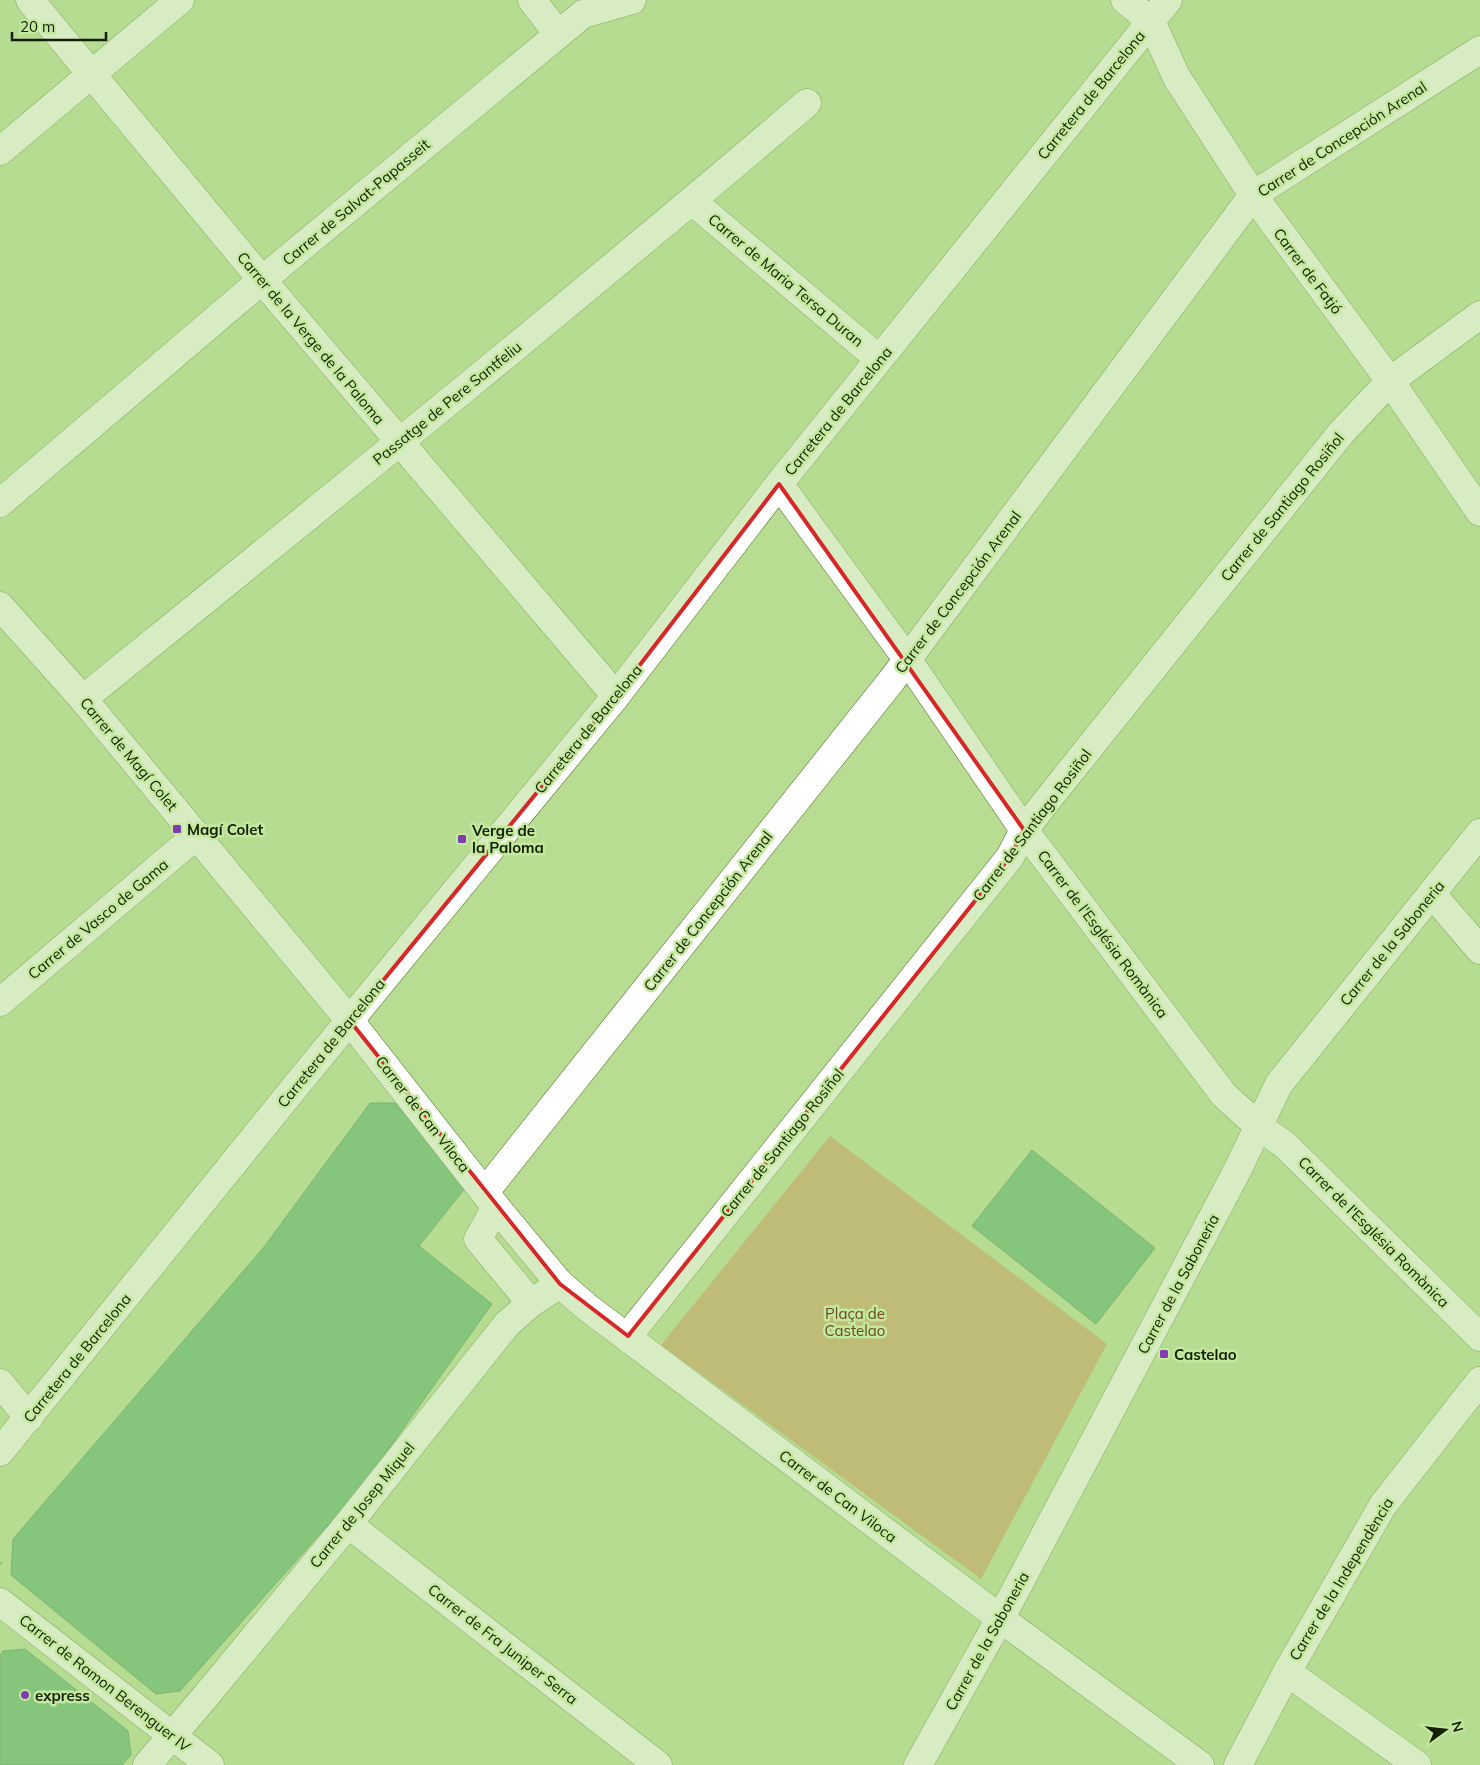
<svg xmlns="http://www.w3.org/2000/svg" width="1480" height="1765" font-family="Mulish,sans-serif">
<rect width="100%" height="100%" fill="#b7dc92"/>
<polygon fill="#c99558" points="830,1136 1107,1344 981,1579 661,1345"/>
<g fill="#49ab63" stroke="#3d814e">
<polygon points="370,1103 395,1103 466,1187 419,1246 492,1304 360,1489 180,1691 156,1694 11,1575 13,1539 264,1247"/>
<polygon points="1032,1150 1155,1248 1096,1324 972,1226"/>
<polygon points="25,1649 128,1731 131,1755 122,1765 0,1765 0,1655 3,1651"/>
</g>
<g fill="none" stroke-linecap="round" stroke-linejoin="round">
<g stroke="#4c6b24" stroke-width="29">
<g id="street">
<polyline points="30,0 262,280 616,696"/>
<polyline points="532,0 558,34"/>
<polyline points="1125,0 1151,21 1177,78 1253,195 1390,381 1480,512"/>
<polyline points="0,151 180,0"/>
<polyline points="692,201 879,359"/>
<polyline points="779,484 907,659 1024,830 1224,1095 1258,1126 1285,1145 1480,1337"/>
<polyline points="0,503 262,280 583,14 632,0"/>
<polyline points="0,606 83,699 350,1021 496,1207 560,1284 588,1308 1001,1619 1200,1765"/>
<path d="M 83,699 C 326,502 569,306 807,103"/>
<polyline points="1432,894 1480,950"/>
<polyline points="0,1002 197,835"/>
<polyline points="485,1192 892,680 1253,195 1480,50"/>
<polyline points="496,1207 478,1239 531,1303"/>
<polyline points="628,1336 1010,857 1024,830 1049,798 1341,433 1390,381 1480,315"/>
<polyline points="0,1383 29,1418"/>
<polyline points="348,1524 658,1765"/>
<polyline points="0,1602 210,1765"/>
<polyline points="1287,1672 1417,1765"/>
<polyline points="147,1765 205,1697 348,1524 507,1324 531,1303 560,1284"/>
<polyline points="918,1765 1012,1597 1237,1171 1279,1084 1480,833"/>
<polyline points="1238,1765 1287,1672 1383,1505 1480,1381"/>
</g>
</g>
<g stroke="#4c6b24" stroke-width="29">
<polyline id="primary" points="0,1452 295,1087 616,696 779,484 1168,0"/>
</g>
<polyline stroke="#86a367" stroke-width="3" stroke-dasharray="2.5 4" stroke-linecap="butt" points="0,1564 4,1560"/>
<use href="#street" stroke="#fff" stroke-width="28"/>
<use href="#primary" stroke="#fff" stroke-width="28"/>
</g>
<path d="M0 0H1480V1765H0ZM 779,484 L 1024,830 L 1010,857 L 628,1336 L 560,1284 L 350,1021 L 616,696 Z" fill="#b7dc92" fill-opacity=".55" fill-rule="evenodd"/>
<path fill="none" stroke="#d62828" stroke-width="4" stroke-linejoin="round" d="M 779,484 L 1024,830 L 1010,857 L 628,1336 L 560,1284 L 350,1021 L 616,696 Z"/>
<g fill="#833caf" stroke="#c4e99e" stroke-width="2">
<rect x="172" y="824" width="10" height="10" rx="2.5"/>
<rect x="457" y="834" width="10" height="10" rx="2.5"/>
<rect x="1159" y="1349" width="10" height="10" rx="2.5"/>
<circle cx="25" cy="1695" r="5"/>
</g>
<g text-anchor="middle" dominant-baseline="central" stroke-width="5" stroke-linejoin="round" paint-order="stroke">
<g font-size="15" fill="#142004" stroke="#c4e99e">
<text transform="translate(1091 95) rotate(-51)">Carretera de Barcelona</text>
<text transform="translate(1342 139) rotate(-33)">Carrer de Concepción Arenal</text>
<text transform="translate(356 202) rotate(-40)">Carrer de Salvat-Papasseit</text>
<text transform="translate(1308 271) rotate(53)">Carrer de Fatjó</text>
<text transform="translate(786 280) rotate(40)">Carrer de Maria Tersa Duran</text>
<text transform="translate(311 338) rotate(50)">Carrer de la Verge de la Paloma</text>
<text transform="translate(447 403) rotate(-39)">Passatge de Pere Santfeliu</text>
<text transform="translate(838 411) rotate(-51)">Carretera de Barcelona</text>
<text transform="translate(1282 507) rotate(-51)">Carrer de Santiago Rosiñol</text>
<text transform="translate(958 592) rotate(-53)">Carrer de Concepción Arenal</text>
<text transform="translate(588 729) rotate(-51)">Carretera de Barcelona</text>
<text transform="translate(129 754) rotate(50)">Carrer de Magí Colet</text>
<text transform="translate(1032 825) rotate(-53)">Carrer de Santiago Rosiñol</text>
<text transform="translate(708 911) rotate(-52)">Carrer de Concepción Arenal</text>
<text transform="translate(98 919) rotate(-40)">Carrer de Vasco de Gama</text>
<text transform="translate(1103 934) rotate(53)">Carrer de l'Església Romànica</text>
<text transform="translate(1392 943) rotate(-51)">Carrer de la Saboneria</text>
<text transform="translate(331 1043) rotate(-51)">Carretera de Barcelona</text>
<text transform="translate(423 1114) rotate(52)">Carrer de Can Viloca</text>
<text transform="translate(782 1143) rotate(-51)">Carrer de Santiago Rosiñol</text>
<text transform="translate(1374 1232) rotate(45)">Carrer de l'Església Romànica</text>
<text transform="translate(1178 1284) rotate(-62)">Carrer de la Saboneria</text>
<text transform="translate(77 1358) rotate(-51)">Carretera de Barcelona</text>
<text transform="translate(838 1496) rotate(37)">Carrer de Can Viloca</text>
<text transform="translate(362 1505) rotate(-51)">Carrer de Josep Miquel</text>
<text transform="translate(1341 1579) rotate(-59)">Carrer de la Independència</text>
<text transform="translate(987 1641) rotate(-61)">Carrer de la Saboneria</text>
<text transform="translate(503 1644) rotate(38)">Carrer de Fra Juniper Serra</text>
<text transform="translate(105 1683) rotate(38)">Carrer de Ramon Berenguer IV</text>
</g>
<g font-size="15" font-weight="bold" fill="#142004" stroke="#c4e99e" text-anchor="start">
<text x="187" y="829">Magí Colet</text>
<text x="472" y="830">Verge de<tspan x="472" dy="17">la Paloma</tspan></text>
<text x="1174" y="1354">Castelao</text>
<text x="35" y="1695">express</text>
</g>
<g font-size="15" fill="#684924" stroke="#c4e99e">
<text x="855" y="1313">Plaça de<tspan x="855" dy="17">Castelao</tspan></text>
</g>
</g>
<g transform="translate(1445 1730) rotate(75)" stroke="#c4e99e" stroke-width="4" paint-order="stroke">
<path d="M0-4L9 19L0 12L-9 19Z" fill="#142004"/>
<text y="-8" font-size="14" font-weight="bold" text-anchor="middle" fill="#142004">N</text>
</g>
<path d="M12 32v8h94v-8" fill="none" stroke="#142004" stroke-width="2.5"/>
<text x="20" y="32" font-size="15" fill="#142004" stroke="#c4e99e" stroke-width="4" paint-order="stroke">20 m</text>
</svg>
